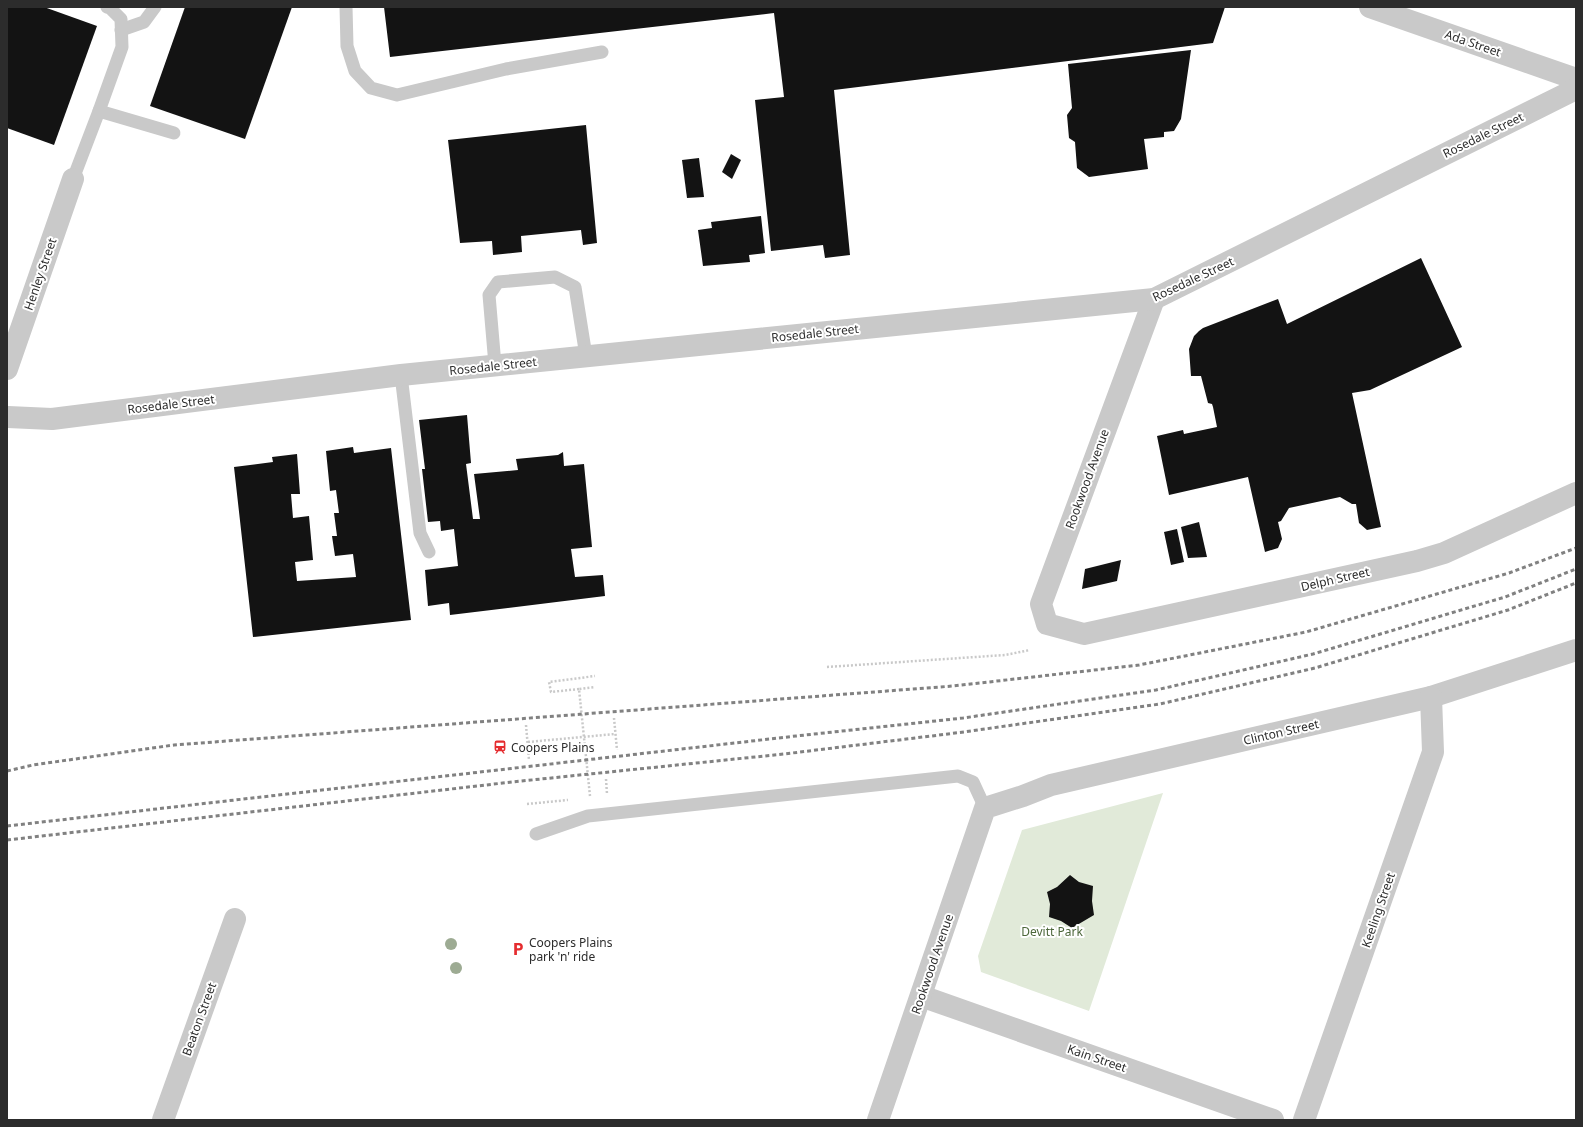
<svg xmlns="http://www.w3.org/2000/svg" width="1583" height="1127" font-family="'Noto Sans',sans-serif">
<rect width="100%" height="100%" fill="#fff"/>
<polygon fill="#e1ead9" points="1163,793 1089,1011 981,972 978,956 1022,830"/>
<g fill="#131313">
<polygon points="7,7 44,7 97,26 54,145 7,128"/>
<polygon points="185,7 292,7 245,139 150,106"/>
<polygon points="384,7 1225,7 1213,43 834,90 850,255 825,258 823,245 771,251 755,100 784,97 774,13 390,57"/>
<polygon points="1191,50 1181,119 1174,131 1164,132 1164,137 1144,139 1148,169 1089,177 1077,168 1075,142 1069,138 1067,115 1072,108 1068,64"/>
<polygon points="586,125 597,243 583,245 581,230 521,236 522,252 493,255 492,241 460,243 448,140"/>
<polygon points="731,154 741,160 732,179 722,172"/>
<polygon points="699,158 704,197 687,198 682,160"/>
<polygon points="761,216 765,253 749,255 750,262 703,266 698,230 712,228 711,222"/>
<polygon points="1421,258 1462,347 1370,390 1352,393 1381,527 1367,530 1359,523 1356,504 1352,504 1340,497 1289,508 1281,521 1278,522 1282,539 1278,548 1265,552 1248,477 1169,495 1157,436 1183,430 1184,434 1217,427 1213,407 1212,404 1208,403 1201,376 1191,376 1189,349 1194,336 1199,331 1203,328 1278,299 1287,324"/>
<polygon points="467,415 471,463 466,464 473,519 480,519 474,474 518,470 516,459 558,455 563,452 564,466 584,464 592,547 571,549 575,577 603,575 605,596 450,615 449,603 428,606 425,570 458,566 454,529 441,531 440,521 428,522 422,469 425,469 419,420"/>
<polygon points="353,447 354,453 391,448 411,620 253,637 234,467 273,462 272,457 297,454 300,494 291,494 293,518 309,516 313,560 295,562 297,581 356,577 353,554 335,556 332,536 337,536 334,513 339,513 336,490 330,491 326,451"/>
<polygon points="1199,522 1207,557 1188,558 1181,527"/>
<polygon points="1177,529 1184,562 1171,565 1164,532"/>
<polygon points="1121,560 1117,581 1082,589 1085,569"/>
<polygon points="1070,875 1079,882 1093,886 1092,901 1094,915 1072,928 1061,921 1049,917 1050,904 1047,892 1057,887"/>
</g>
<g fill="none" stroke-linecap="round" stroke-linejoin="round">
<g stroke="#c9c9c9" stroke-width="2.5" stroke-dasharray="2 2" stroke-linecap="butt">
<polyline points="827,667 1005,655 1030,650"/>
<polyline points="579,689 551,692 549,682 595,676"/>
<polyline points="614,718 617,750"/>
<polyline points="526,725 529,760"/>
<polyline points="528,742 615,734"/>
<polyline points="606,779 607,794"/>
<polyline points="590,796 579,689 595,687"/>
<polyline points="527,804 568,800"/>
</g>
<g stroke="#c9c9c9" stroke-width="13">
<polyline points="346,7 347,46 355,71 371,88 397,95 506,69 602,52"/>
<polyline points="121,30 144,22 155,7"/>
<polyline points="99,111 174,133"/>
<polyline points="73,179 99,111 122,47 121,19 110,8 107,7"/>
<polyline points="495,365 489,295 498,282 555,277 575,287 586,356"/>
<polyline points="401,375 420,533 429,552"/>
<polyline points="536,834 588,816 958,776 973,782 985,808"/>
</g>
<g stroke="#c9c9c9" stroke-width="22">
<polyline points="1370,7 1576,79"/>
<polyline points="1154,299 1041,604 1047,624 1084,634 1417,561 1444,553 1576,493"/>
<polyline points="7,369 73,179"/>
<polyline points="8,417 52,419 401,375 1154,299 1576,89"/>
<polyline points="921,996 1273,1120"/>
<polyline points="163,1120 235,919"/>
<polyline points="878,1120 985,808 1023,796 1051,785 1431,697 1576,650"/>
<polyline points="1304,1120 1433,752 1431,697"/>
</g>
<g stroke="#818181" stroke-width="3" stroke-dasharray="4 3" stroke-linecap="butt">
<polyline points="7,771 33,765 174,745 953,686 1139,665 1306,632 1509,573 1576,548"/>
<polyline points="7,826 796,736 963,718 1156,690 1313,654 1505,597 1576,569"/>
<polyline points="7,840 512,782 784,754 964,732 1160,704 1315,668 1508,610 1576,583"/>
</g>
</g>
<g fill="#9dab93">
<circle cx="451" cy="944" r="6"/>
<circle cx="456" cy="968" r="6"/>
</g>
<defs>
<g id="station-bare" transform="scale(1.08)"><path d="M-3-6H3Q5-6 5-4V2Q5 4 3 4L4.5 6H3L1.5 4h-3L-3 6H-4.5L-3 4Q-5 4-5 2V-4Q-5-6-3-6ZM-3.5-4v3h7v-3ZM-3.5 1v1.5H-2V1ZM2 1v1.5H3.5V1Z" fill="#e52c2f" stroke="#fff" stroke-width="2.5" paint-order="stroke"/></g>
<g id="parking-bare" transform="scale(1.08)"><path d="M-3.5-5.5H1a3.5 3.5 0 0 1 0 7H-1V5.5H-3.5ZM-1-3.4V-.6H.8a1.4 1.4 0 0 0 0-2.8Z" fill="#e52c2f" stroke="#fff" stroke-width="2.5" paint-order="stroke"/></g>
</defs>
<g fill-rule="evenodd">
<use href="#station-bare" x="500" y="747"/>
<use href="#parking-bare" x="518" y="949"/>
</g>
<g text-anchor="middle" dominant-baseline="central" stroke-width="4" stroke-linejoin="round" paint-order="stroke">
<g font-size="12" fill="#2c2c2c" stroke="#fff">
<text transform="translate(1473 43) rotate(19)">Ada Street</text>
<text transform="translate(1483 135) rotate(-26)">Rosedale Street</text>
<text transform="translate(40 274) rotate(-71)">Henley Street</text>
<text transform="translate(1193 279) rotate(-25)">Rosedale Street</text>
<text transform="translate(815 333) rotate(-6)">Rosedale Street</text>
<text transform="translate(493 366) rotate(-6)">Rosedale Street</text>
<text transform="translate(171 404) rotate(-7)">Rosedale Street</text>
<text transform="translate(1087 479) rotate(-70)">Rookwood Avenue</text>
<text transform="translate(1335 579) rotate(-13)">Delph Street</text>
<text transform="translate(1281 732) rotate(-13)">Clinton Street</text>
<text transform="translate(1378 910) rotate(-71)">Keeling Street</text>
<text transform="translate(932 964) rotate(-71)">Rookwood Avenue</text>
<text transform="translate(199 1019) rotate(-70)">Beaton Street</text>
<text transform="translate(1097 1058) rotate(19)">Kain Street</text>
</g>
<g font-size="12" fill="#2c2c2c" stroke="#fff" text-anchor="start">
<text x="511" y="747">Coopers Plains</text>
<text x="529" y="942">Coopers Plains<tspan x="529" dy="14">park 'n' ride</tspan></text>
</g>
<g font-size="12" fill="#4c673a" stroke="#fff">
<text x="1052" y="931">Devitt Park</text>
</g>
</g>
<rect width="1583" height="1127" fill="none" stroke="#2c2c2c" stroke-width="16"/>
</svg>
